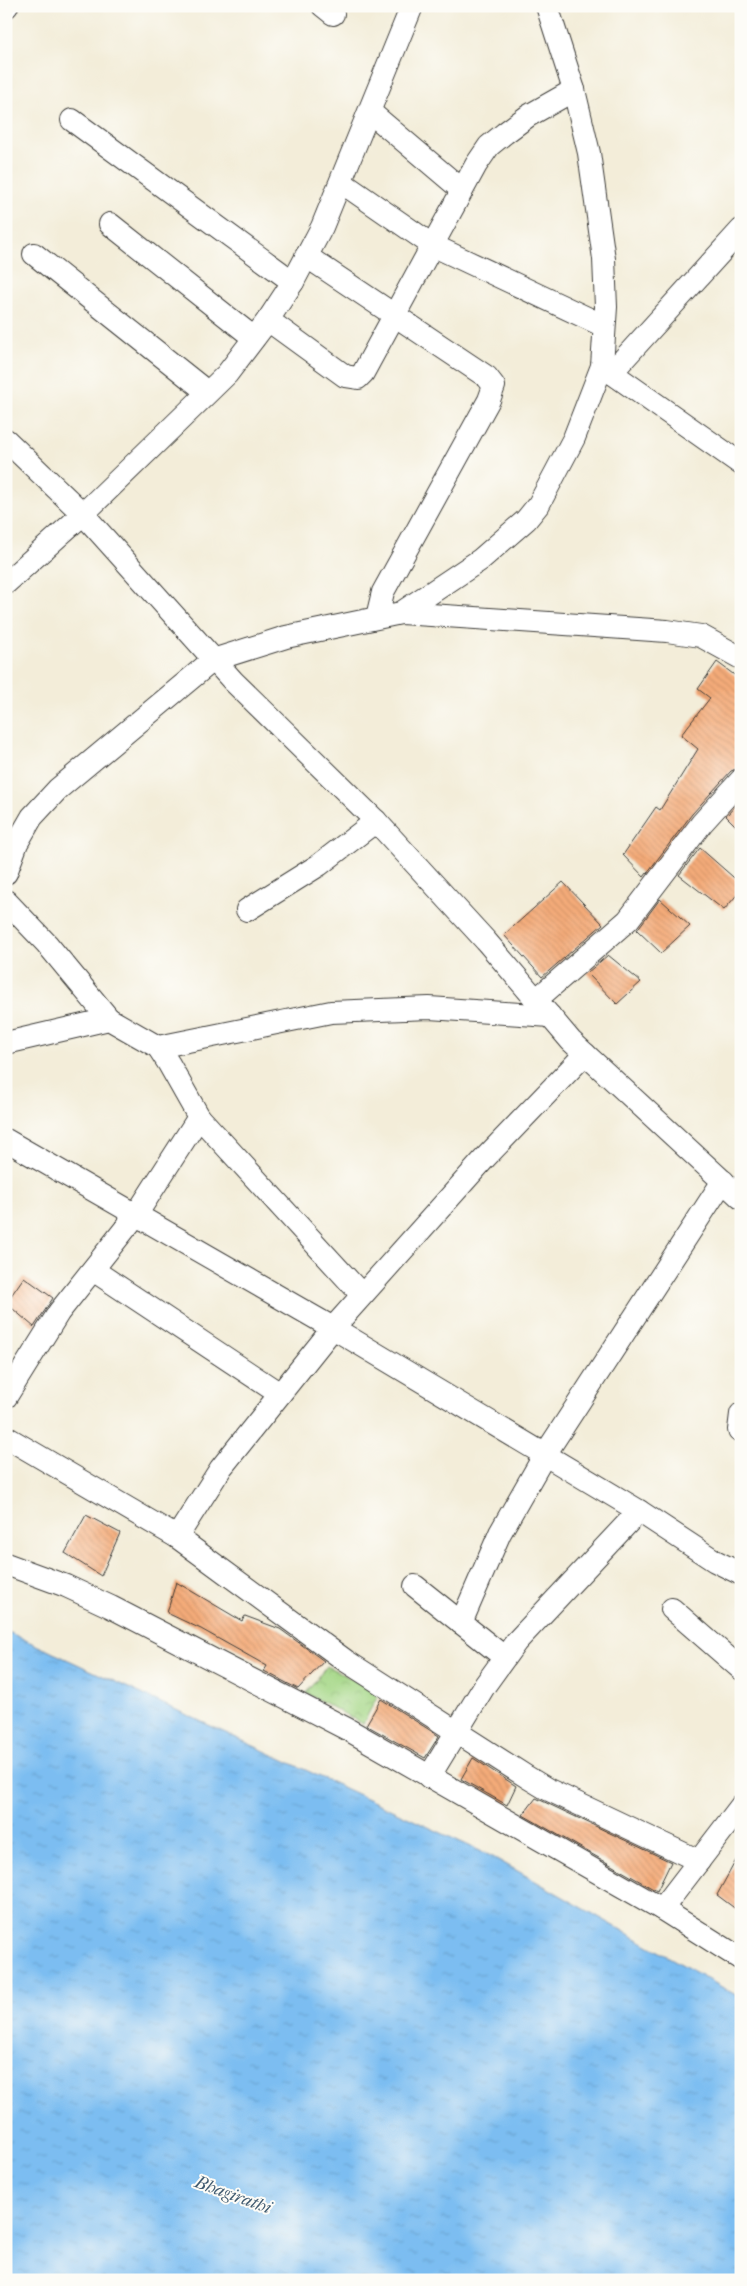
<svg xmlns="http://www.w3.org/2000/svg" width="747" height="2286" font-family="'IM FELL French Canon',serif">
<defs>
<pattern id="park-crowns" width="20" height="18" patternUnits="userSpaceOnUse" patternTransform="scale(1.25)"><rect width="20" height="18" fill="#a4d786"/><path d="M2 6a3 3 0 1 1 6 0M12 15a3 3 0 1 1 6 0" fill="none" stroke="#8db873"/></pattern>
<pattern id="water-ripples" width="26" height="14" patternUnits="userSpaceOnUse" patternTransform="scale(1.25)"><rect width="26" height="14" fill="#7bbdf1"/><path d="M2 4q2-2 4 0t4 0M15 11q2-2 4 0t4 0" fill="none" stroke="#6aa2ce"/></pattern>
<pattern id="building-back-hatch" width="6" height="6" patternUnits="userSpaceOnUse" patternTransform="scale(1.25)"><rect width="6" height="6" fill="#f4ab79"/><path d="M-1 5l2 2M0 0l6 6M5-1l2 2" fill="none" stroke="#d19368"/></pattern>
</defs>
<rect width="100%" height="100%" fill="#fdfcf7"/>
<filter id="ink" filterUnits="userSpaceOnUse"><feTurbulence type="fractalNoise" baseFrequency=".02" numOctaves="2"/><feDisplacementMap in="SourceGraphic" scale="10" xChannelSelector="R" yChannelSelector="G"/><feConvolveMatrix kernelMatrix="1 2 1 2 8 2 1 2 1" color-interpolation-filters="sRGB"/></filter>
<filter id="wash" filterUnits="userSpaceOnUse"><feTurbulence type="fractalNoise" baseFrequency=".0096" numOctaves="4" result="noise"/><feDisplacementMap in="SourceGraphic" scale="20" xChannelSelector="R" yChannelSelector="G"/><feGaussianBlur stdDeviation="1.12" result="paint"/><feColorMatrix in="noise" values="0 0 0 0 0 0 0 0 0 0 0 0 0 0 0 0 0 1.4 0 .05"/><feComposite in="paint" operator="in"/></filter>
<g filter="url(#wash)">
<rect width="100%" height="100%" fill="#f3edd9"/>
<polygon fill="url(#park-crowns)" stroke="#607a51" points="327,1666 379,1693 363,1724 306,1693"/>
<polygon fill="url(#water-ripples)" stroke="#4c6c86" points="6,1631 493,1857 741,1998 741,2280 6,2280"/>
<g id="blocks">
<g fill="url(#building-back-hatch)">
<polygon points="717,662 741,680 741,767 731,771 692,814 644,877 623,855 656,807 660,810 698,749 681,735 710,698 698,689"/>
<polygon points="741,800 741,831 726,816"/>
<polygon points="700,848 741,884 741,890 724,910 679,875"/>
<polygon points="563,882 603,924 542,977 504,935"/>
<polygon points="660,899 690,926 661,953 637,930"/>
<polygon points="608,955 641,982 617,1004 587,973"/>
<polygon points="24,1277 53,1298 34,1327 6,1303"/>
<polygon points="86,1515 120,1533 101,1576 65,1553"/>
<polygon points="176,1582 242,1621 245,1616 280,1629 324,1661 298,1689 264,1671 267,1666 201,1629 167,1613"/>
<polygon points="381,1699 439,1736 425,1758 366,1725"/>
<polygon points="473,1758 516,1786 507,1805 461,1779"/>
<polygon points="536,1798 671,1862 657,1891 523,1815"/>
<polygon points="741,1851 741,1913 717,1895"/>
</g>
</g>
</g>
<g filter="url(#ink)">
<use href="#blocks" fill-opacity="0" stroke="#3c3b38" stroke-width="1"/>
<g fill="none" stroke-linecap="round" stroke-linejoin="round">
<g stroke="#3c3b38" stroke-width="24">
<g id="minor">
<polyline points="323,6 333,14"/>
<polyline points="6,7 7,6"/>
<polyline points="370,112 462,190"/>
<polyline points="72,120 293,282"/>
<polyline points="341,182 432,245 604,326"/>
<polyline points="110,224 254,338"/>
<polyline points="34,254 207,392"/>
<polyline points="306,256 487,377 494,386 489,400 383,592 377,617"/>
<polyline points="268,320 345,376 358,378 363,373 476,165 489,146 505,133 528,116 574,90"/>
<polyline points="602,366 741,464"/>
<polyline points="611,373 741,230"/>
<polyline points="6,440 83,514 233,681 376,821 486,941 571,1041 741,1198"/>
<polyline points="6,583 83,514 227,374 268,320 293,282 322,227 412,6"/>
<polyline points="401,613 667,631 701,636 741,658"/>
<polyline points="6,873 17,843 32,817 58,789 213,660 286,637 401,613 480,560 526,520 539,504 574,438 602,366 606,307 604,259 589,153 574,90 547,6"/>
<polyline points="6,901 47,944 109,1019"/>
<polyline points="247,910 319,865 376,821"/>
<polyline points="537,999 628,920 702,823 741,780"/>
<polyline points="6,1043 109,1019 158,1047 331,1012 429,1008 550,1016"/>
<polyline points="585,1054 485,1158 333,1328 639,1511 715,1561 741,1574"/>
<polyline points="199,1117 362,1295"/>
<polyline points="6,1140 333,1328 221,1468 177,1537"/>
<polyline points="93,1270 280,1394"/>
<polyline points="6,1397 59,1312 136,1215 199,1117 169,1064 158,1047"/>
<polyline points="739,1430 741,1414"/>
<polyline points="6,1437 177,1537 346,1661 527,1777 547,1789 699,1861"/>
<polyline points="6,1564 66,1586 111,1607 347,1729 662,1909 741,1959"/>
<polyline points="415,1586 504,1657"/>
<polyline points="672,1609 741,1669"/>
<polyline points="461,1623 500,1533 544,1456 723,1181"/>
<polyline points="429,1777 485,1685 516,1642 639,1511"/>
<polyline points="662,1909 741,1806"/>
</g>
</g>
<use href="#minor" stroke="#fff" stroke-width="22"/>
</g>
</g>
<g text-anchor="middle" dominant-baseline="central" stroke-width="4" stroke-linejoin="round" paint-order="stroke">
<g font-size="18" font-style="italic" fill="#425c71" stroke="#fdfcf7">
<text transform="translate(233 2195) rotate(20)">Bhagirathi</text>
</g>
</g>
<rect width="747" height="2286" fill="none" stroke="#fdfcf7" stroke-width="25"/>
</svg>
